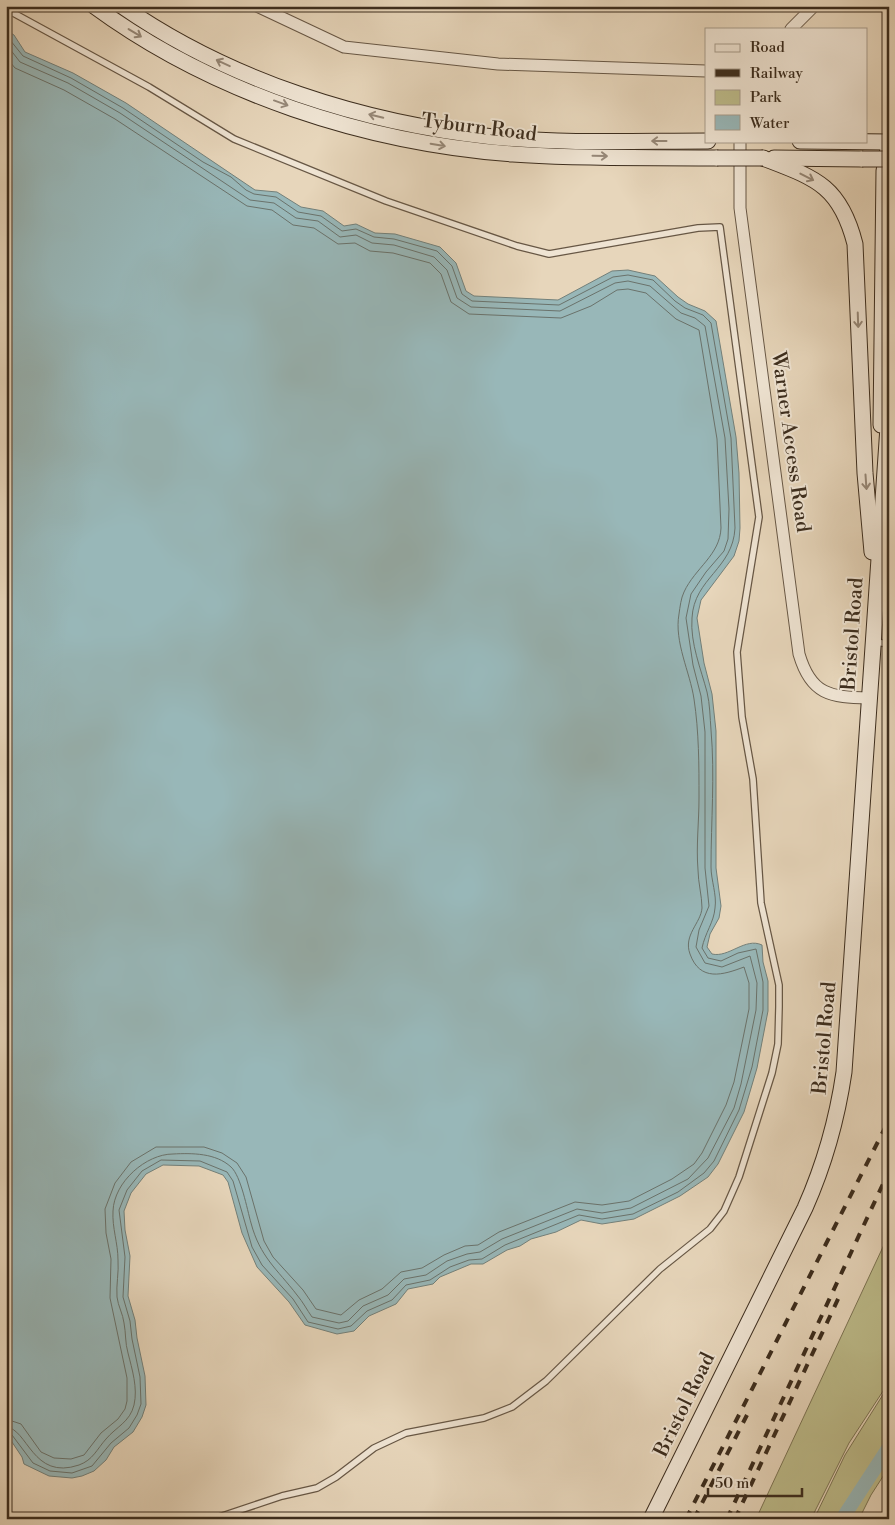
<svg xmlns="http://www.w3.org/2000/svg" width="895" height="1525" font-family="'Libre Bodoni',serif">
<rect width="100%" height="100%" fill="#e7d6bb"/>
<filter id="stains"><feTurbulence type="fractalNoise" baseFrequency=".004" numOctaves="4"/><feColorMatrix values="0 0 0 0 .2 0 0 0 0 .09 0 0 0 0 .02 0 0 0 .5 -.17"/></filter>
<radialGradient id="worn" r=".72"><stop offset=".6" stop-color="#630" stop-opacity="0"/><stop offset="1" stop-color="#630" stop-opacity=".3"/></radialGradient>
<g fill="#bdbc8b" stroke="#7c7454">
<polygon points="889,1234 889,1382 849,1443 811,1519 756,1519"/>
<polygon points="889,1385 889,1467 871,1495 859,1519 814,1519 845,1455"/>
</g>
<path fill="#98b7b8" stroke="#73807a" d="M 6,30 L 14,35 L 25,52 L 73,73 L 126,103 L 255,190 L 277,192 L 301,207 L 323,211 L 344,226 L 356,224 L 375,233 L 395,234 L 440,247 L 456,263 L 466,291 L 474,296 L 558,300 L 612,271 L 628,270 L 655,276 L 678,297 L 688,304 L 705,311 L 716,321 L 736,437 L 739,473 L 740,528 L 739,541 L 734,556 L 701,600 L 697,618 L 704,663 L 712,694 L 716,731 L 716,868 L 721,906 L 719,918 L 710,934 L 707,947 L 712,954 C 729,958 745,937 762,945 L 763,962 L 768,981 L 768,1011 L 757,1068 L 744,1112 L 718,1164 L 708,1177 L 680,1196 L 634,1219 L 602,1224 L 581,1220 L 556,1232 L 531,1239 L 520,1246 L 507,1250 L 483,1264 L 471,1264 L 440,1277 L 433,1284 L 408,1289 L 396,1304 L 369,1316 L 354,1331 L 337,1334 L 305,1325 L 289,1302 L 257,1267 L 242,1233 L 228,1182 L 223,1175 L 199,1166 L 163,1165 L 146,1174 L 131,1193 L 124,1211 L 125,1230 L 130,1256 L 128,1296 L 135,1320 L 137,1338 L 145,1376 L 146,1405 L 142,1417 L 133,1432 L 114,1447 L 106,1460 L 94,1471 L 82,1476 L 72,1478 L 49,1476 L 24,1464 L 22,1457 L 6,1433 Z"/>
<g fill="none" stroke-linecap="round" stroke-linejoin="round">
<g stroke="#6a726b" stroke-width="1">
<path d="M 6,35 L 23,56 L 71,78 L 123,108 L 203,162 L 231,177 L 246,190 L 254,194 L 276,197 L 298,212 L 321,216 L 342,231 L 356,229 L 374,237 L 394,239 L 437,251 L 452,266 L 462,294 L 472,301 L 559,305 L 613,277 L 628,275 L 653,280 L 675,301 L 685,308 L 703,315 L 711,323 L 731,438 L 735,528 C 733,569 694,578 692,618 C 690,643 701,669 707,692 C 710,704 710,718 711,730 C 715,776 711,821 711,867 C 711,880 717,895 715,908 C 714,922 705,933 702,948 L 708,958 L 721,961 L 738,953 L 756,949 L 763,982 L 763,1010 L 752,1067 L 739,1110 L 714,1161 L 704,1173 L 678,1192 L 633,1214 L 602,1219 L 579,1215 L 505,1245 L 482,1259 L 469,1260 L 450,1267 L 430,1280 L 406,1285 L 392,1300 L 367,1311 L 351,1326 L 338,1329 L 308,1322 L 293,1299 L 262,1265 L 252,1247 L 233,1181 L 227,1172 L 200,1161 L 161,1160 L 142,1171 L 127,1190 L 119,1210 L 125,1257 L 123,1297 L 130,1321 L 132,1339 L 140,1377 L 141,1404 L 137,1415 L 129,1428 L 111,1443 L 92,1466 L 72,1473 L 50,1471 L 33,1463 L 12,1435 L 6,1433"/>
<path d="M 6,44 L 20,62 L 68,83 L 120,113 L 250,200 L 274,203 L 296,218 L 318,221 L 340,237 L 356,235 L 372,243 L 394,245 L 434,257 L 447,270 L 457,298 L 471,307 L 560,311 L 615,283 L 628,281 L 650,286 L 681,313 L 695,318 L 705,326 L 725,438 L 729,509 L 728,539 L 724,551 L 706,572 L 691,594 L 686,618 L 693,665 L 701,696 L 705,732 L 705,868 L 709,906 L 699,930 L 696,947 L 705,963 L 722,967 L 750,956 L 757,983 L 756,1010 L 741,1084 L 734,1108 L 708,1158 L 688,1179 L 631,1208 L 602,1213 L 577,1209 L 502,1239 L 480,1252 L 467,1254 L 447,1261 L 426,1275 L 404,1279 L 388,1295 L 363,1306 L 348,1321 L 339,1323 L 312,1317 C 307,1310 303,1302 297,1295 C 277,1269 260,1257 251,1223 C 247,1209 241,1176 231,1167 C 216,1153 192,1153 173,1154 C 146,1154 114,1182 113,1211 C 112,1228 118,1243 118,1260 C 119,1272 116,1285 117,1297 C 118,1306 123,1314 124,1323 C 126,1333 125,1343 128,1353 C 132,1369 138,1388 134,1405 C 130,1422 116,1427 106,1439 C 97,1449 93,1460 79,1465 C 32,1481 28,1428 6,1427"/>
<path d="M 6,57 L 15,68 L 64,90 L 115,119 L 247,206 L 272,210 L 293,225 L 314,228 L 338,244 L 355,243 L 370,251 L 393,253 L 430,263 L 441,274 L 451,302 L 469,314 L 561,318 L 591,306 L 617,290 L 628,289 L 646,293 L 676,319 L 699,330 L 717,439 L 721,528 C 720,555 695,568 684,592 C 681,598 680,607 679,614 C 674,642 690,672 694,699 C 699,732 699,765 699,798 C 699,822 696,846 698,870 C 698,882 702,896 702,908 C 701,923 683,935 690,954 C 700,982 723,975 744,967 L 749,983 L 749,1009 L 734,1082 L 726,1105 L 702,1153 L 694,1164 L 672,1179 L 629,1201 L 602,1205 L 575,1202 L 499,1232 L 478,1245 L 465,1246 L 444,1255 L 422,1268 L 401,1272 L 382,1289 L 359,1300 L 341,1315 L 316,1309 L 303,1290 L 273,1257 L 264,1241 L 246,1177 L 237,1163 L 222,1153 L 204,1147 L 156,1147 L 131,1162 L 115,1183 L 105,1209 L 106,1233 L 111,1259 L 110,1298 L 127,1378 L 127,1401 L 125,1409 L 118,1419 L 101,1433 L 84,1455 L 71,1459 L 54,1458 L 41,1452 L 21,1424 L 6,1419"/>
</g>
<polyline stroke="#98b7b8" stroke-width="14" points="842,1519 889,1447"/>
<g stroke="#675745" stroke-width="8">
<g id="service">
<polyline points="6,9 149,87 234,139 386,201 517,246 549,254 698,228 720,227 759,517 737,652 742,717 753,779 761,903 779,985 779,1007 778,1044 772,1073 739,1177 724,1211 710,1229 660,1269 546,1381 512,1407 484,1418 406,1433 374,1448 336,1477 317,1488 282,1496 213,1519"/>
<polyline points="875,642 889,644"/>
</g>
</g>
<g stroke="#675745" stroke-width="13">
<g id="minor">
<polyline points="257,6 344,47 498,64 706,71"/>
<polyline points="791,29 814,6"/>
<path d="M 740,141 L 740,208 L 799,654 C 811,695 830,697 869,698"/>
</g>
</g>
<g stroke="#3c2d1e" stroke-width="17">
<g id="secondary">
<path d="M 94,6 C 214,94 366,143 513,154 C 580,159 649,157 717,158"/>
<path d="M 122,6 C 230,81 363,123 493,137 C 564,144 637,141 708,141"/>
<polyline points="800,141 889,142"/>
<path d="M 763,158 C 815,178 840,185 855,244 L 865,473 L 872,552"/>
<polyline points="774,158 862,159"/>
<polyline points="881,425 884,171 889,144"/>
<path d="M 651,1519 L 805,1208 C 825,1163 837,1120 844,1072 L 889,412"/>
</g>
</g>
<use href="#service" stroke="#efe4d3" stroke-width="5.5"/>
<use href="#minor" stroke="#efe4d3" stroke-width="11"/>
<use href="#secondary" stroke="#efe4d3" stroke-width="15"/>
<g stroke="#3c2d1e" stroke-width="4" stroke-dasharray="9 9" stroke-linecap="butt">
<polyline points="686,1519 889,1120"/>
<polyline points="694,1519 747,1415"/>
<polyline points="727,1519 889,1171"/>
<polyline points="735,1519 839,1297"/>
</g>
<g stroke="#3c2d1e" stroke-width="17" stroke-linecap="butt">
<g id="secondary-bridge">
<polyline points="717,158 763,158"/>
<polyline points="862,159 889,159"/>
</g>
</g>
<use href="#secondary-bridge" stroke="#efe4d3" stroke-width="15"/>
</g>
<defs><path id="oneway-shaft" d="M-6 0H5M1.5-3L5.5 0L1.5 3" fill="none" stroke-width="1.6" stroke-linecap="round" stroke-linejoin="round" transform="scale(1.25)"/></defs>
<g stroke="#968878">
<use href="#oneway-shaft" transform="translate(135 33) rotate(31)"/>
<use href="#oneway-shaft" transform="translate(223 63) rotate(-155)"/>
<use href="#oneway-shaft" transform="translate(281 103) rotate(20)"/>
<use href="#oneway-shaft" transform="translate(376 116) rotate(-166)"/>
<use href="#oneway-shaft" transform="translate(659 141) rotate(-180)"/>
<use href="#oneway-shaft" transform="translate(438 145) rotate(10)"/>
<use href="#oneway-shaft" transform="translate(600 156) rotate(1)"/>
<use href="#oneway-shaft" transform="translate(807 177) rotate(27)"/>
<use href="#oneway-shaft" transform="translate(858 320) rotate(88)"/>
<use href="#oneway-shaft" transform="translate(866 482) rotate(86)"/>
</g>
<g text-anchor="middle" dominant-baseline="central" stroke-width="4" stroke-linejoin="round" paint-order="stroke">
<g font-size="20" fill="#3c2d1e" stroke="#efe4d3">
<text transform="translate(479 128) rotate(7)">Tyburn Road</text>
<text transform="translate(790 442) rotate(82)">Warner Access Road</text>
<text transform="translate(853 634) rotate(-86)">Bristol Road</text>
<text transform="translate(825 1038) rotate(-85)">Bristol Road</text>
<text transform="translate(685 1405) rotate(-64)">Bristol Road</text>
</g>
</g>
<rect width="895" height="1525" fill="none" stroke="#e7d6bb" stroke-width="25"/>
<rect x="8" y="8" width="880" height="1510" fill="none" stroke="#3c2d1e" stroke-width="2.5"/>
<rect x="12" y="12" width="870" height="1500" fill="none" stroke="#3c2d1e"/>
<rect x="705" y="28" width="162" height="115" fill="#efe4d3" stroke="#a79b8b"/>
<rect x="715" y="44" width="25" height="8" fill="#efe4d3" stroke="#a79b8b"/>
<text x="750" y="52" font-size="15" fill="#3c2d1e">Road</text>
<rect x="715" y="69" width="25" height="8" fill="#3c2d1e" stroke="#a79b8b"/>
<text x="750" y="78" font-size="15" fill="#3c2d1e">Railway</text>
<rect x="715" y="90" width="25" height="15" fill="#bdbc8b" stroke="#a79b8b"/>
<text x="750" y="102" font-size="15" fill="#3c2d1e">Park</text>
<rect x="715" y="115" width="25" height="15" fill="#98b7b8" stroke="#a79b8b"/>
<text x="750" y="128" font-size="15" fill="#3c2d1e">Water</text>
<path d="M708 1488v8h94v-8" fill="none" stroke="#3c2d1e" stroke-width="2.5"/>
<text x="715" y="1488" font-size="15" fill="#3c2d1e" stroke="#efe4d3" stroke-width="4" paint-order="stroke">50 m</text>
<rect width="100%" height="100%" filter="url(#stains)"/>
<rect width="100%" height="100%" fill="url(#worn)"/>
</svg>
